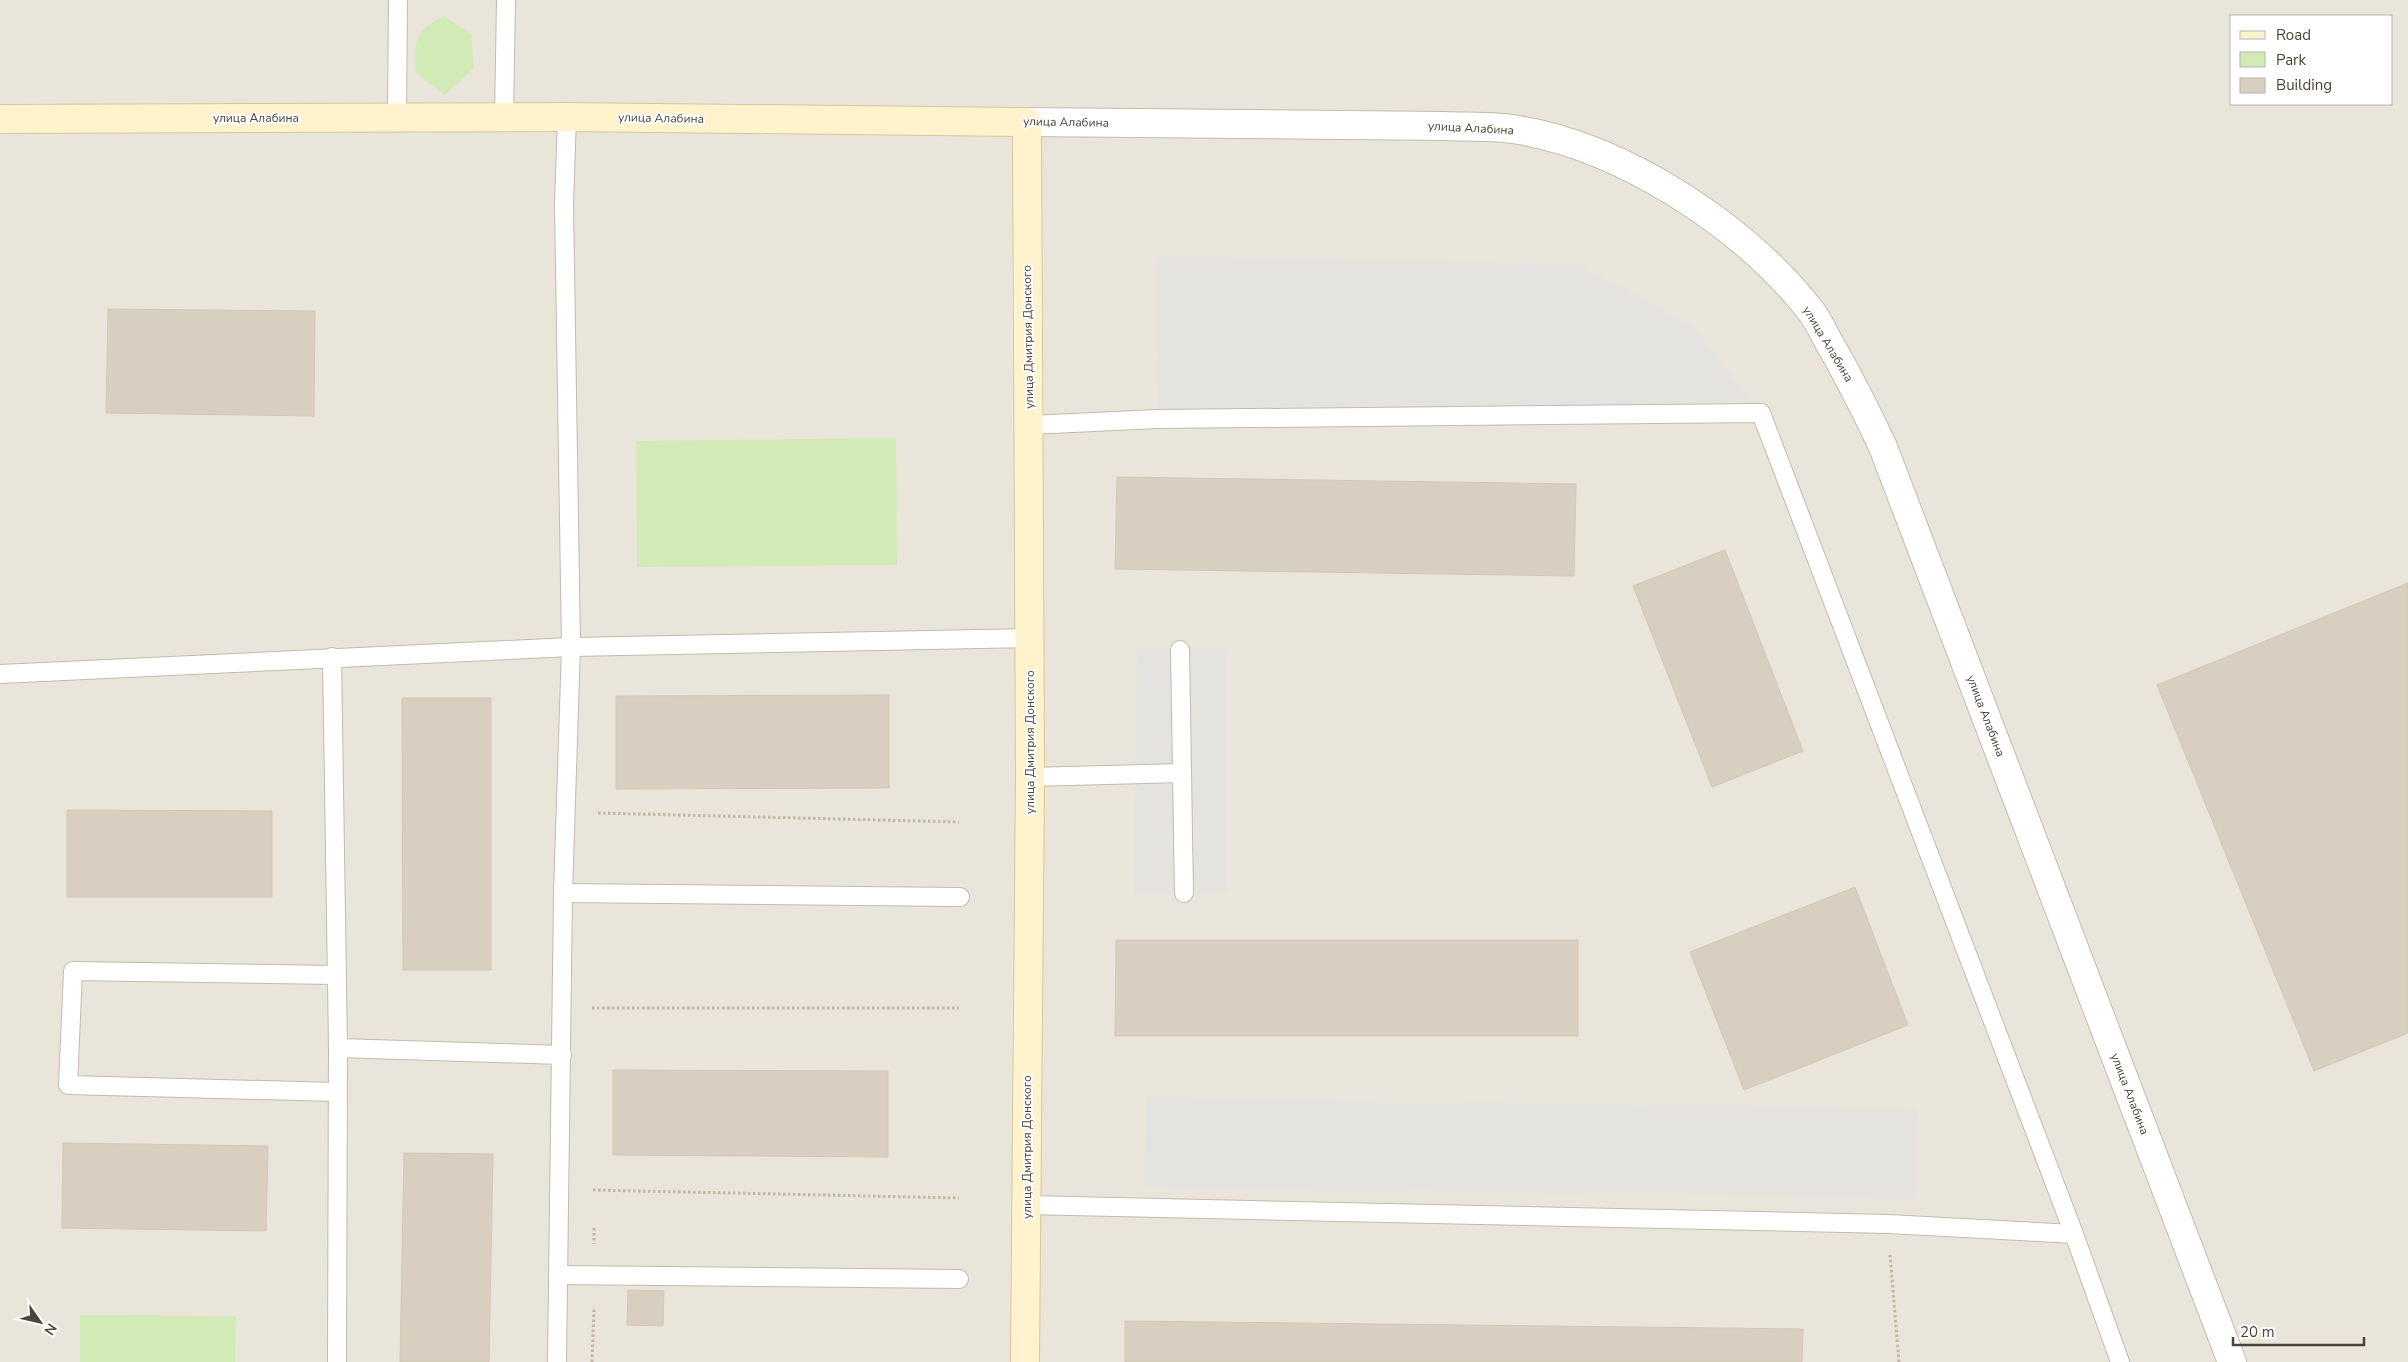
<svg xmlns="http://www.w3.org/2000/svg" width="2408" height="1362" font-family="'Nunito Sans',sans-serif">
<rect width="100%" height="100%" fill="#f6f3ec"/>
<path fill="#eae5da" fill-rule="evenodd" d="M 0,0 L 2408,0 L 2408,1362 L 0,1362 ZM 2232,16 L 2392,16 L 2392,104 L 2232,104 Z"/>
<g fill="#d2eab5">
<path d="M 444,16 L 471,34 L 474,68 L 445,95 L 416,73 C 415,40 413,32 444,16 Z"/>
<polygon points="896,438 897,565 637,567 636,441"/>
<polygon points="80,1315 236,1316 235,1362 80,1362"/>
</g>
<g fill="#e5e3e0">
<polygon points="1156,258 1575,262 1694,327 1761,413 1157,419"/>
<polygon points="1137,650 1227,650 1227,893 1134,893"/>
<polygon points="1146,1098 1917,1109 1915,1198 1144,1187"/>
</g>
<g fill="#d8cfc1" stroke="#d3c7b4">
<polygon points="108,309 315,311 314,416 106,413"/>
<polygon points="1117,477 1576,484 1574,576 1115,569"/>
<polygon points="1725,550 1803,751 1712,787 1633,586"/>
<polygon points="2408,583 2408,1033 2314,1071 2157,685"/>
<polygon points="889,695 889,788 616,789 616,696"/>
<polygon points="402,698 491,698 491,970 403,970"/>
<polygon points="67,810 272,811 272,897 67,897"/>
<polygon points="1855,887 1908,1025 1744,1090 1690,952"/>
<polygon points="1116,940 1578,940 1578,1036 1115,1036"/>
<polygon points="613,1070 888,1071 888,1157 613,1155"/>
<polygon points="63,1143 268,1146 266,1231 62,1228"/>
<polygon points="404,1153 493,1154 489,1362 400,1362"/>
<polygon points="628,1290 664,1291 663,1326 627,1325"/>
<polygon points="1125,1321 1803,1329 1802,1362 1125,1362"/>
</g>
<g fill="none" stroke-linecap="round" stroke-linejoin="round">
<g stroke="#c2bbae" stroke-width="20">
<g id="lane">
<polyline points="397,117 398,0"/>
<polyline points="504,117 506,0"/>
<polyline points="1030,425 1157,419 1761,413 2074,1234 2120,1362"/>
<polyline points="1180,650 1184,893"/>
<polyline points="332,657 338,1048 337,1362"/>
<polyline points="0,674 571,647 1030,638"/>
<polyline points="1030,777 1182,773"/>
<polyline points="563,893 960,897"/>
<polyline points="335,975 73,971 68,1085 337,1092"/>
<polyline points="338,1048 562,1055"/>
<polyline points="1026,1205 1888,1224 2074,1234"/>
<polyline points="558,1275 959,1279"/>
<polyline points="557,1362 563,893 571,647 564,204 567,117"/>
</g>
</g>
<g stroke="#c2bbae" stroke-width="30">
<path id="street" d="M 1027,122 L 1444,126 C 1467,127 1490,126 1512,129 C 1621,145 1743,225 1810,310 C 1819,321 1824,334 1831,346 C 1850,379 1867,413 1883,447 L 2232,1362"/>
</g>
<g stroke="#d6c79b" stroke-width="30">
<polyline id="secondary" points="0,119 567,117 1027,122 1030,777 1025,1362"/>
</g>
<g stroke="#c4b79f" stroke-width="3" stroke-dasharray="2.5 2.5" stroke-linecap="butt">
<polyline points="598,813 959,822"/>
<polyline points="592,1008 959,1008"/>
<polyline points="593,1190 959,1198"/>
<polyline points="594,1228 594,1244"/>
<polyline points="1890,1255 1899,1362"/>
<polyline points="592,1362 594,1308"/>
</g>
<use href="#lane" stroke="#fff" stroke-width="18"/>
<use href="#street" stroke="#fff" stroke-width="28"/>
<use href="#secondary" stroke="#fff3cd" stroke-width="28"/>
</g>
<g text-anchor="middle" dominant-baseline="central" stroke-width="4" stroke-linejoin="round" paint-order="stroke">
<g font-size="12" fill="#4b4439" stroke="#fff">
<text x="256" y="118">улица Алабина</text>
<text transform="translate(661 118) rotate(1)">улица Алабина</text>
<text transform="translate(1066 122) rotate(1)">улица Алабина</text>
<text transform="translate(1471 128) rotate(3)">улица Алабина</text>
<text transform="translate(1028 337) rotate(-91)">улица Дмитрия Донского</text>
<text transform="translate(1828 344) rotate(59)">улица Алабина</text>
<text transform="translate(1986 716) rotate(69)">улица Алабина</text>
<text transform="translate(1030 742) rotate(-90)">улица Дмитрия Донского</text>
<text transform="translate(2130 1094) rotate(69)">улица Алабина</text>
<text transform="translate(1027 1147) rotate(-90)">улица Дмитрия Донского</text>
</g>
</g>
<rect x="2230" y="15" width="162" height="90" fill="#ffffff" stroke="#b7b4b0"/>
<rect x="2240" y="31" width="25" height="8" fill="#fff3cd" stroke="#b7b4b0"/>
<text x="2276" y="40" font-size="15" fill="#4b4439">Road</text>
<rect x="2240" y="52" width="25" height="15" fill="#d2eab5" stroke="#b7b4b0"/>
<text x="2276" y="65" font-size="15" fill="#4b4439">Park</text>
<rect x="2240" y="78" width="25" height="15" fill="#d8cfc1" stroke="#b7b4b0"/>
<text x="2276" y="90" font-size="15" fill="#4b4439">Building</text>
<g transform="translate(40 1322) rotate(124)" stroke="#ffffff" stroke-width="4" paint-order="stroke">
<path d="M0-4L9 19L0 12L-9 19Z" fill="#4b4439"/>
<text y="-8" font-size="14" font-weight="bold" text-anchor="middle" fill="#4b4439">N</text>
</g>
<path d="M2233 1337v8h131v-8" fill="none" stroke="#4b4439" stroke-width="2.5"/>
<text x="2240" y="1337" font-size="15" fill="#4b4439" stroke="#ffffff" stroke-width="4" paint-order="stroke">20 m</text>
</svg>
